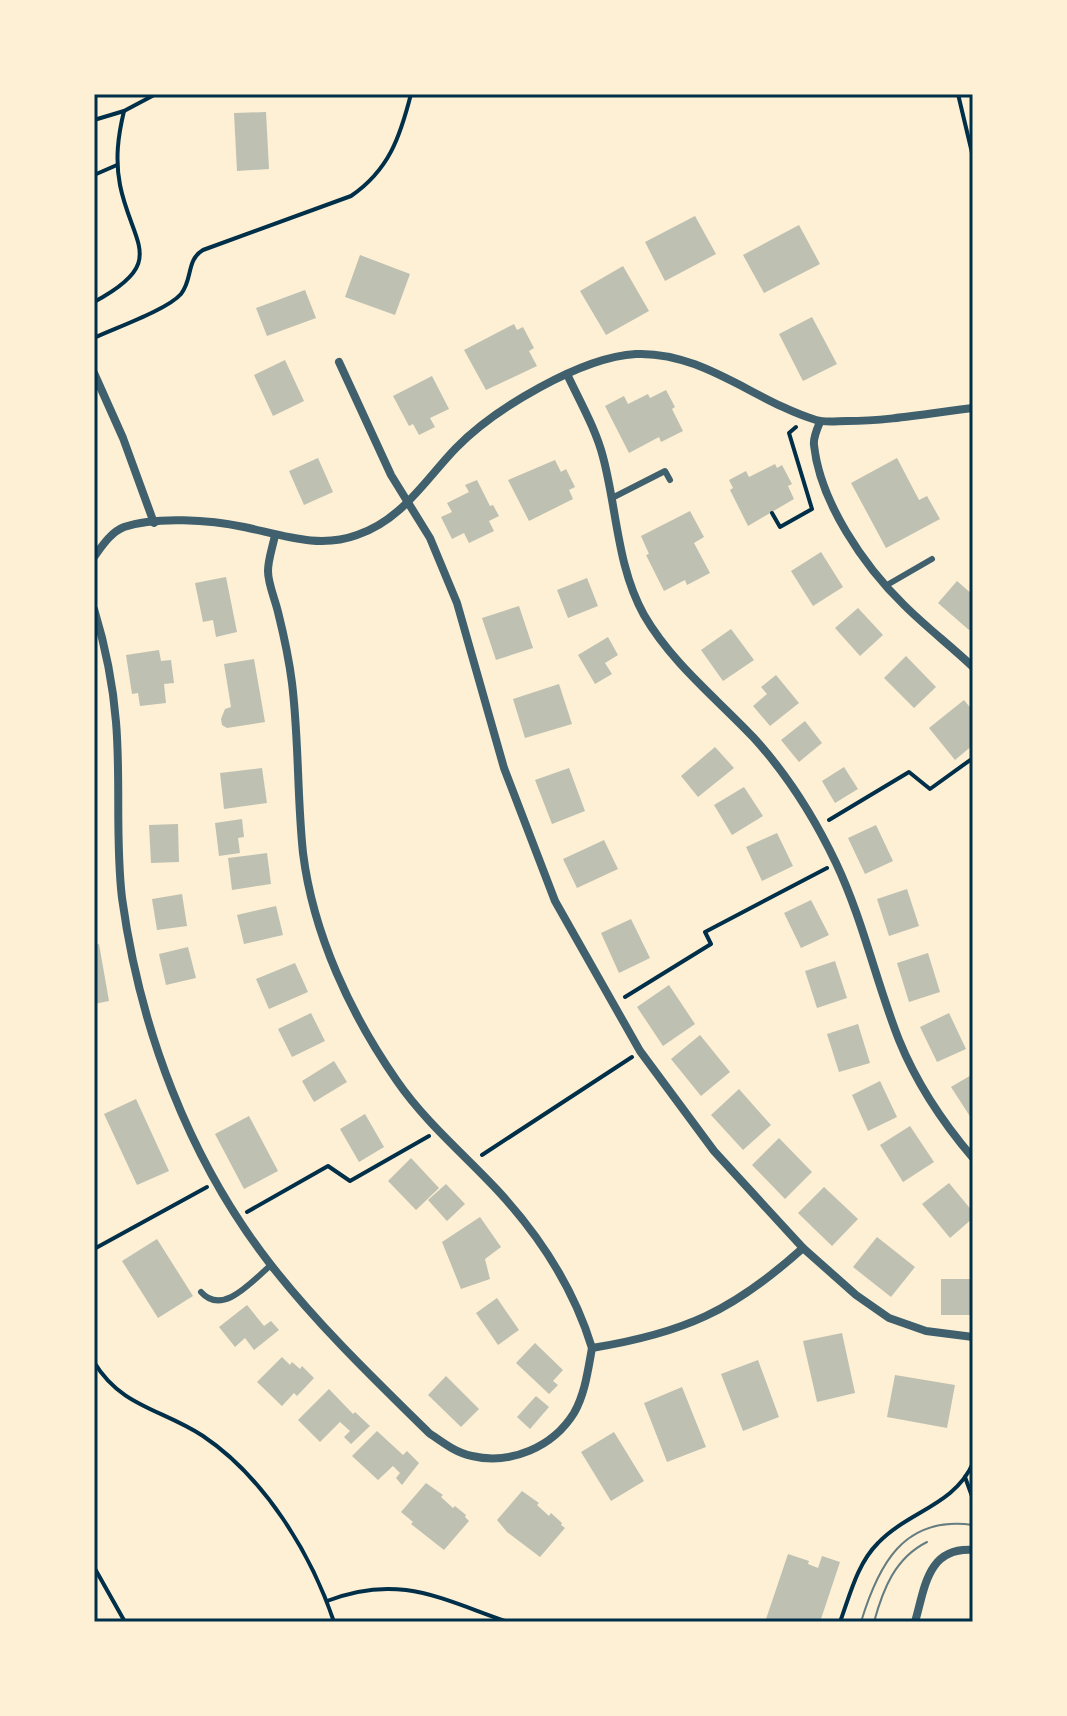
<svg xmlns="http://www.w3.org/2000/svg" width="1067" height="1716" font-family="'Noto Sans',sans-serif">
<rect width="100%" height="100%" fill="#fdf0d5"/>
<g fill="#bec0b2">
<polygon points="266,112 269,169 237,171 234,113"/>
<polygon points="695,216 716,254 665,281 645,242"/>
<polygon points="799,225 820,264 764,293 743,255"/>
<polygon points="360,255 410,274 395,315 345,297"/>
<polygon points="623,266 649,311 606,335 580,291"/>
<polygon points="305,290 316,318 267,336 256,308"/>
<polygon points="812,317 837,364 803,381 779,334"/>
<polygon points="514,324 517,330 523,327 534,348 529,351 537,366 486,390 464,350"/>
<polygon points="285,360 304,401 273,416 254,375"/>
<polygon points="432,376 449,409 430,418 435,427 419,435 413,424 409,426 393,396"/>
<polygon points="666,390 675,407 672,409 683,431 661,442 659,437 629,453 605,406 624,396 628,404 648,394 650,398"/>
<polygon points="318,458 333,492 304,505 289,471"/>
<polygon points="897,458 919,500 927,496 940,519 886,548 851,483"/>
<polygon points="555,460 561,472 566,469 575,487 569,490 573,499 529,521 508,480"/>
<polygon points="775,464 777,468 782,465 792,484 788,486 794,499 748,526 730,490 733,488 729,480 746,471 749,477"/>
<polygon points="477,480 490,506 493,505 499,516 489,521 494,531 469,543 464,533 452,539 441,517 452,512 447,503 469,492 465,485"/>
<polygon points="690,511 704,537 694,543 710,573 687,585 685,580 664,591 646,555 649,554 641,536"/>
<polygon points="821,552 843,587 813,606 791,571"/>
<polygon points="226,577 237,632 216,637 213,620 203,622 195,583"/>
<polygon points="587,578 598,606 568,618 557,590"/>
<polygon points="957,581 973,595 973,625 969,630 938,603"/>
<polygon points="519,606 533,648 496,660 482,618"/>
<polygon points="858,608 883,635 860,656 835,628"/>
<polygon points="731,629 754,660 723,681 701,650"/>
<polygon points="608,637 618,655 605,663 612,674 595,684 578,655"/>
<polygon points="159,650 161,661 171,660 174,683 164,684 166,703 140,706 138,693 132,694 126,655"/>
<polygon points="906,656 936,687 914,708 884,678"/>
<polygon points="254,659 265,722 227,728 222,725 221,719 225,709 231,707 224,664"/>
<polygon points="776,675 799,703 770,726 753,706 767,694 761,687"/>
<polygon points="559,684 572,724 525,738 513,699"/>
<polygon points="964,700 973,711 973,745 955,760 929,728"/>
<polygon points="805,721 822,743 799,762 781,740"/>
<polygon points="715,747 734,768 698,797 681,776"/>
<polygon points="844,767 858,789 835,803 822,781"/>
<polygon points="262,768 267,803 224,809 220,773"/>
<polygon points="569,768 585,811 552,824 535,780"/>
<polygon points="744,787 763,816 732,835 714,805"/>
<polygon points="242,819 244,837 238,838 240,853 219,856 215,823"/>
<polygon points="178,824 179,862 151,863 149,825"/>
<polygon points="876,825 893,861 865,874 848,838"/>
<polygon points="777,833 793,866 762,881 746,847"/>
<polygon points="604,840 618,869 577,888 563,859"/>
<polygon points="267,853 271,884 232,890 228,858"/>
<polygon points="907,889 919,926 889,936 877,899"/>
<polygon points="182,894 187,926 157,930 152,899"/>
<polygon points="811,900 829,935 801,948 784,913"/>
<polygon points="276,906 283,935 244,944 237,915"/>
<polygon points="631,919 650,958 619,973 601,933"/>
<polygon points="99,944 109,1001 94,1004 94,945"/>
<polygon points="188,947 196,978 166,985 159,954"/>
<polygon points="928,953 940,992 909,1002 897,963"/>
<polygon points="835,961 847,998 817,1008 805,971"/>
<polygon points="295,963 308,992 269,1009 256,979"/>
<polygon points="669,985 695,1024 663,1046 637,1007"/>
<polygon points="311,1013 325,1041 292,1057 278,1029"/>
<polygon points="949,1013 966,1049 937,1062 920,1027"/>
<polygon points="858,1024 870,1063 839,1072 827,1034"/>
<polygon points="700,1035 730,1072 701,1096 671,1059"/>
<polygon points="334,1061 347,1082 314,1102 302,1081"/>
<polygon points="973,1074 973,1121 951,1087"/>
<polygon points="880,1081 897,1117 868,1131 852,1095"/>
<polygon points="739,1089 771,1125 743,1150 711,1115"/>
<polygon points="136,1099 169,1171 137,1185 104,1114"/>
<polygon points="365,1114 384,1147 359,1162 340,1129"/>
<polygon points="249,1116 278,1171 244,1189 215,1134"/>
<polygon points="910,1126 934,1162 903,1182 880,1145"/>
<polygon points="779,1138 812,1172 785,1199 752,1165"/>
<polygon points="411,1158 439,1188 416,1210 388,1181"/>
<polygon points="949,1183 973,1212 973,1218 950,1238 922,1204"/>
<polygon points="446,1184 465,1204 447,1221 428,1200"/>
<polygon points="824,1187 858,1219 832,1246 798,1213"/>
<polygon points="480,1217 501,1247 485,1259 490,1279 461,1289 442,1242"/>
<polygon points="877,1237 915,1267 891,1297 853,1267"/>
<polygon points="157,1239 193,1296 158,1318 122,1261"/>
<rect x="941" y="1279" width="32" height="36"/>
<polygon points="497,1298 519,1330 498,1345 476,1313"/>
<polygon points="247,1305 264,1326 271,1321 279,1330 254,1350 245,1338 235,1347 219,1327"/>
<polygon points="842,1333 855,1393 817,1402 803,1341"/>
<polygon points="535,1343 563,1370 553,1381 558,1385 549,1394 516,1363"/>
<polygon points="282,1357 290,1365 292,1362 300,1369 302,1366 314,1378 297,1396 294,1393 282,1406 257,1382"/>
<polygon points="758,1360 779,1417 743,1431 721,1374"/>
<polygon points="895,1375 955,1385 947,1428 887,1417"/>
<polygon points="446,1376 479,1409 461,1427 428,1395"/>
<polygon points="682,1387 706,1447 667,1462 644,1403"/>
<polygon points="329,1389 353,1414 355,1412 370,1426 351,1444 344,1437 350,1431 340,1422 320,1442 298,1420"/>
<polygon points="536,1396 549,1407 530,1429 517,1417"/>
<polygon points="377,1431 403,1455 407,1451 419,1463 402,1485 396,1478 400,1473 393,1466 378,1480 352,1456"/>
<polygon points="614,1432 644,1481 611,1501 581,1452"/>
<polygon points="426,1483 443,1495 441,1497 453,1508 455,1506 466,1515 465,1517 469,1521 444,1550 411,1524 413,1522 401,1512"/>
<polygon points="522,1491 539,1503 537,1505 549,1516 551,1513 562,1523 561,1525 565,1528 540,1557 507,1532 497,1520"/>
<polygon points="788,1554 809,1561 808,1564 818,1568 822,1556 840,1562 820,1622 765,1622"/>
</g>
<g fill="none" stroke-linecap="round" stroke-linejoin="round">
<g stroke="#003049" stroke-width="4">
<polyline points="958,94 973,157"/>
<polyline points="94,120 124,111 156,94"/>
<polyline points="94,175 117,165"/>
<path d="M 94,302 C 169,262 132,245 120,185 C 115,159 118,136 124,111"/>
<path d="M 94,338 C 115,328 167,310 181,294 C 193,279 186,260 203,250 L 351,196 C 389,170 400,137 411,94"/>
<polyline points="772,513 780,527 812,509 789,433 796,427"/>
<polyline points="829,820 909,772 930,789 973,758"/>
<polyline points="625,997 711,944 705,932 827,868"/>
<polyline points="482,1155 632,1057"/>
<polyline points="247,1212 328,1166 350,1181 429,1136"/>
<polyline points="94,1249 207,1187"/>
<path d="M 94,1362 C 121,1407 162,1409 203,1436 C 264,1477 311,1553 334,1622"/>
<polyline points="965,1477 973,1499"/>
<polyline points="94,1567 125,1622"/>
<path d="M 327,1601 C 399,1573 441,1599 508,1622"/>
<path d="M 840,1622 C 850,1595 857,1564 878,1543 C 907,1512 955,1505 973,1463"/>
</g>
<g stroke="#3f606c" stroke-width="6">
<polyline points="612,498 665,471 670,480"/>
<polyline points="887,585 932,559"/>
<path d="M 201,1292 C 223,1317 253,1280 271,1265"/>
</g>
<g stroke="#3f606c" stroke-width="8">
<polyline points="339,362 391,475 430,538 457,603 504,768 555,901 640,1051 714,1151 803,1248 856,1295 889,1318 926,1331 973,1337"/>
<polyline points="94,373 123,438 154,523"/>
<path d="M 567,374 C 579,400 596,429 603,457 C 617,509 617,567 644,615 C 671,662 716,698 753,737 C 786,773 815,819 836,863 C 863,920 876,982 899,1040 C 916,1082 944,1124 973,1158"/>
<path d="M 820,422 C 817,429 813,438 814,445 C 820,502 864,566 904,605 C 926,627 951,646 973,667"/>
<path d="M 275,535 C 273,546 268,559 268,571 C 268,584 275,599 278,612 C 284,636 289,659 292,683 C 299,740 297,796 303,853 C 313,934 351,1015 397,1081 C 426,1123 466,1156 500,1193 C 542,1239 574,1289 592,1348"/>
<path d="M 94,557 C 102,546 111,532 124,527 C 156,516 211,520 244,527 C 282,535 319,549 357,535 C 402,520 425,480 456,448 C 494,409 581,357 636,354 C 702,351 756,402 816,420 C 826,423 837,421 847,421 C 889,421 931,413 973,408"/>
<path d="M 94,609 C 105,645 113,684 116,722 C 121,780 115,839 122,898 C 140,1029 189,1160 271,1265 C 318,1325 374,1379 429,1433 C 442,1442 456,1453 472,1456 C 511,1465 553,1447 574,1413 C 585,1394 588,1370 592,1348 C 684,1333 733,1311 803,1248"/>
<path d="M 915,1622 C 925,1588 927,1547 973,1550"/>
</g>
<g stroke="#657d81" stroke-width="2">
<path d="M 861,1622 C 878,1566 903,1515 973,1525"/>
<path d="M 874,1622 C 883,1589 895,1558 927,1542"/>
</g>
</g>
<rect width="1067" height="1716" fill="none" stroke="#fdf0d5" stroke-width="192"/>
<rect x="96" y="96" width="875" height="1524" fill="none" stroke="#003049" stroke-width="3"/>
</svg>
